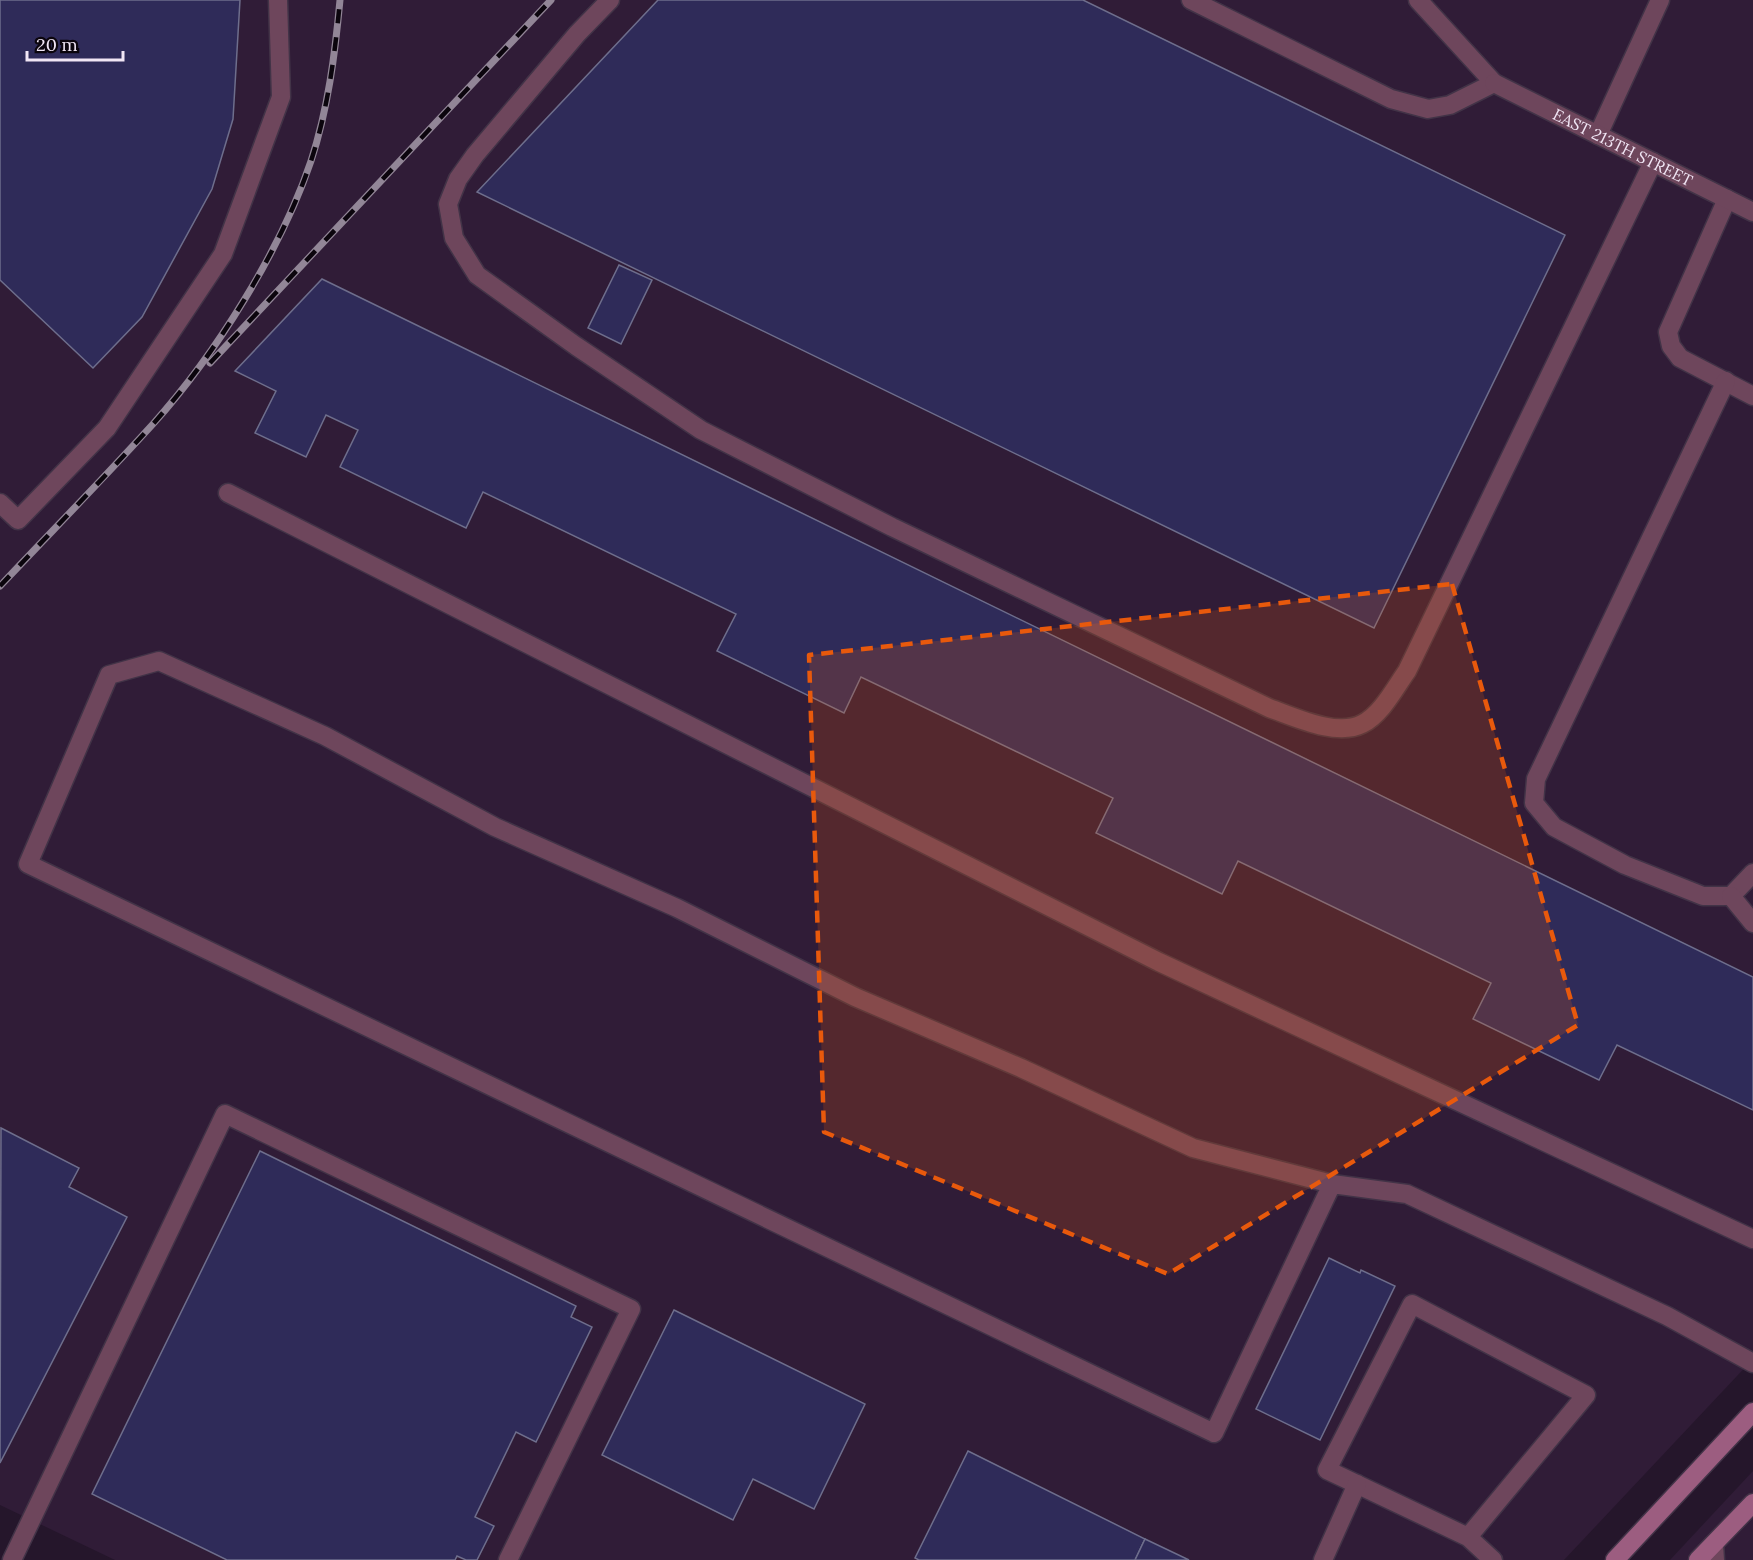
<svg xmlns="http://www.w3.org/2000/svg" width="1753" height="1560" font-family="Lora,serif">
<rect width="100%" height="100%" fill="#25162b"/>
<g fill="#301c37">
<polygon points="0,0 1753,0 1753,1359 1564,1560 115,1560 0,1505"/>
<polygon points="1753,1471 1753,1560 1670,1560"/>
</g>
<g fill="#2f2b59" stroke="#6e6e8c" stroke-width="1.5">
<polygon points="0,0 240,0 233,119 212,189 142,317 93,368 0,280"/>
<polygon points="658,0 1083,0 1565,235 1374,628 477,192"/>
<polygon points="619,265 652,280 621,344 588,328"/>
<polygon points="322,279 1753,977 1753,1110 1617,1045 1599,1080 1473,1019 1491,983 1238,861 1222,894 1096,833 1113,798 861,677 844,713 717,651 736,614 483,492 466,528 340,467 358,430 326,415 306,457 255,433 276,391 235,371"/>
<polygon points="1,1128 79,1168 69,1187 127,1217 0,1463"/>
<polygon points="260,1151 576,1306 571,1317 592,1327 536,1442 516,1432 475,1517 494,1526 477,1560 466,1560 457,1556 455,1560 227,1560 92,1494"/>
<polygon points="1329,1258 1360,1273 1361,1270 1395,1286 1320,1440 1256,1409"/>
<polygon points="674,1310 865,1404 814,1509 753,1479 733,1520 602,1455"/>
<polygon points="968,1451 1145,1539 1135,1560 919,1560 915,1558"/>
<polygon points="1145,1539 1189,1560 1135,1560"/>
</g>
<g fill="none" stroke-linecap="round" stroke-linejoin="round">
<g stroke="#423347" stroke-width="21">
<g id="lane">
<path d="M 610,0 L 577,34 L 475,155 L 458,179 L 448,204 L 454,238 L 477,275 L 576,346 L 701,430 L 892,527 L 1269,708 C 1295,717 1336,737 1362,724 C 1381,715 1395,688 1407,671 L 1653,162"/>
<polyline points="1191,0 1391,99 1428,109 1450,105 1494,83 1418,0"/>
<polyline points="1598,135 1660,0"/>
<polyline points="1727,199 1668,332 1671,346 1680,358 1753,396"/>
<polyline points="1726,381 1536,779 1534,803 1554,827 1625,865 1703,896 1731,896 1753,873"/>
<polyline points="228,493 1159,962 1753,1239"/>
<polyline points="0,503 18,520 107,428 223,254 281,97 278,0"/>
<polyline points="1731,896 1753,923"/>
<polyline points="1332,1184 1214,1433 28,864 109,675 159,661 325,736 495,827 677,908 855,997 1021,1068 1193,1148 1332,1184 1407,1194 1667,1316 1753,1363"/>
<polyline points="1468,1537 1327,1470 1412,1304 1586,1395 1468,1537 1493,1560"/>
<polyline points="1714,1544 1715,1560"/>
<polyline points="12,1560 225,1114 631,1309 508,1560"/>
<polyline points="1323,1560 1357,1484"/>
</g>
</g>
<g stroke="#423347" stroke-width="21">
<g id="street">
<path id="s1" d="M 1494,83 L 1753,212"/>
</g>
</g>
<g stroke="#423347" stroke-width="21">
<g id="secondary">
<polyline points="1615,1560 1753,1412"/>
<polyline points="1698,1560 1753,1503"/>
</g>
</g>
<use href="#lane" stroke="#6e465c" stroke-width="18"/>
<use href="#street" stroke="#6e465c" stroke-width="18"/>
<use href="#secondary" stroke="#9c5d80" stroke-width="18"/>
<g stroke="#928697" stroke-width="7">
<g id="rail">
<polyline points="210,363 551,0"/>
<path d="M 0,586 C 51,532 103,479 153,424 C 216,354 281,250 311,161 C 328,109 335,54 340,0"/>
</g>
</g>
<use href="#rail" stroke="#0b050d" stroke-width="4.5" stroke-dasharray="14" stroke-linecap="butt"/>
</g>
<path fill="#e8590c" fill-opacity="0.2" stroke="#e8590c" stroke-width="4.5" stroke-dasharray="12 8" stroke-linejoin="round" d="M 1452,584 L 1578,1025 L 1168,1274 L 824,1132 L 809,655 Z"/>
<g text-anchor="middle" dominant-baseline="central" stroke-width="4.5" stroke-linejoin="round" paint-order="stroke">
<g font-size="16" fill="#f1e6f5" stroke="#0b050d">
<text stroke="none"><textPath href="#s1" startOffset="144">EAST 213TH STREET</textPath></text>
</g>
</g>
<path d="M27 51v9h96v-9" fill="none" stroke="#f1e6f5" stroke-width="3"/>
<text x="36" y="51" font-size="18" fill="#f1e6f5" stroke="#0b050d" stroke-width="4.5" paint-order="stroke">20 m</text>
</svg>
